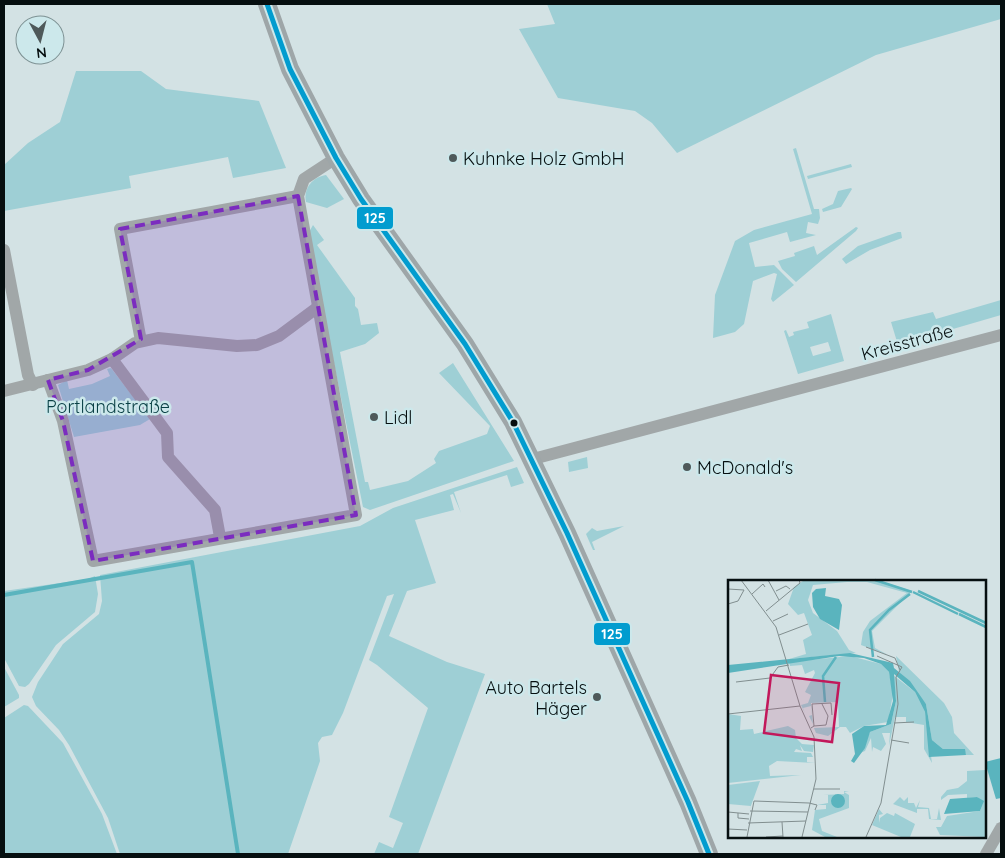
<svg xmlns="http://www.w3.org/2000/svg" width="1005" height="858" font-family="Quicksand,sans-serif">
<rect width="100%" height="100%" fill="#d3e2e4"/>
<g fill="#9ecfd5" fill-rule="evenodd">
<polygon points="547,4 1001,4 1001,19 876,55 677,153 652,123 635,111 558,98 519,29 555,24"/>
<polygon points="76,71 141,71 166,89 259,101 286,168 233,178 228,157 129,176 131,188 4,211 4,165 28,143 60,122"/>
<polygon points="796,148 814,209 819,209 820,218 818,224 808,222 806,233 816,235 790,242 787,232 749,243 755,267 774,265 794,285 773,302 771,299 777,274 774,273 753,281 744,324 735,332 713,338 715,295 735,241 754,230 812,214 793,149"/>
<polygon points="851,164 852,167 808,179 807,176"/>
<path d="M 326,175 L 344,199 L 327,208 L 306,202 C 303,188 313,177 326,175 Z"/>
<polygon points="851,188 852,189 841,207 823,212 822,209 833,204 838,191"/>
<polygon points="313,225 324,240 317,245 355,298 355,306 358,309 361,325 377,323 379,333 365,344 340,352 365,482 368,482 370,490 408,481 436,463 434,459 439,451 487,434 490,426 439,373 453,363 514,461 370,510 363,507 308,234"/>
<polygon points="856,227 858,228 856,231 796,282 782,269 778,261 795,256 794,253 814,246 817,255"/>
<polygon points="898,232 901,232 902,238 870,250 846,264 842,259 858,246"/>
<polygon points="1001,300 1001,315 898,345 891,322 933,312 936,319"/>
<path d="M 831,314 L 844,361 L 798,374 L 784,331 L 786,330 L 789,337 L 794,335 L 793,332 L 809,328 L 807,322 ZM 828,342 L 831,351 L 813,356 L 810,347 Z"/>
<polygon points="111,368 150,419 140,425 74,437 58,385 67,380 69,389 92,384 110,376 107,369"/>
<polygon points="587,457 588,468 569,472 568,462"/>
<polygon points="517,467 524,483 511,487 507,475 454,492 461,513 453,494 450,495 454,510 415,520 436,583 407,591 389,636 447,662 485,674 418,854 374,854 379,842 393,848 403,823 389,817 428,708 377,665 369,660 394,594 387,596 343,713 332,735 322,737 318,743 320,761 288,854 120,854 108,818 69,745 59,730 36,706 32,697 38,682 63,644 99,614 102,601 100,575 360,526 393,508"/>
<polygon points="624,526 592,542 595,550 593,550 586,534 592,528 597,531"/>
<polygon points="95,576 98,594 95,612 56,645 29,684 25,687 19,686 4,658 4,591 88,579"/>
<polygon points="4,667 19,695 19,698 4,707"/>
<polygon points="24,705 28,706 63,743 102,814 117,854 4,854 4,718"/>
</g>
<polygon fill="#5ab4be" points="1001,758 1001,798 996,799 985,762"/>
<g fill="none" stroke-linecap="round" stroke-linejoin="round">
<polyline stroke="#5ab4be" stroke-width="4" points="4,595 192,562 238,854"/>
<g stroke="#a1a7a8" stroke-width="12">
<polyline points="4,250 28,375 33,385"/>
<polyline points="141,341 120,229 298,196"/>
<polyline points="48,380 63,421 93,561 356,515 298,196 304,179 336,158"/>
<polyline points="4,391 88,370 112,359"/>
<polyline points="533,459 1001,335"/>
<polyline points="220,537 215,510 168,457 167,433 112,359 135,343 158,338 237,346 257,345 279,336 318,307"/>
<polyline points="986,854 1001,828"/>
</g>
<polyline stroke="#9ea6a8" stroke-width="18" points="267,4 290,69 336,158 361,199 465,344 513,422 567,533 688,802 709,854"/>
<g stroke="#cce8eb" stroke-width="9">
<polyline id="bus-1" points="267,4 290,69 336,158 361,199 465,344 513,422 567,533 688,802 709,854"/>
</g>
<use href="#bus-1" stroke="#019ccf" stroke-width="5"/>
</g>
<path fill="#7b2cbf" fill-opacity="0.2" stroke="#7b2cbf" stroke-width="4" stroke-dasharray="10 6" stroke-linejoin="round" d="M 298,196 L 356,515 L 93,561 L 63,421 L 48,380 L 88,370 L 141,339 L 120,229 Z"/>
<g fill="#4e595a" stroke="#cce8eb" stroke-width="2">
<circle cx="453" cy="158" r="5"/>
<circle cx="374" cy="417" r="5"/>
<circle cx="687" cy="467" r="5"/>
<circle cx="597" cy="697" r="5"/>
</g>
<circle fill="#060f10" stroke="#cce8eb" stroke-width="2" cx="514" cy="423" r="4.5"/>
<g text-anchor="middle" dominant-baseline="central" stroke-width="5" stroke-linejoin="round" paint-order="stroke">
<g font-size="18" fill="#060f10" stroke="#cce8eb" text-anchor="start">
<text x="463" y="158">Kuhnke Holz GmbH</text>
<text x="384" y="417">Lidl</text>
<text x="697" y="467">McDonald's</text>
<text x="587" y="687" text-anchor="end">Auto Bartels<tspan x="587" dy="21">Häger</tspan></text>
</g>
<g font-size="18" fill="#060f10" stroke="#cce8eb">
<text transform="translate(907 342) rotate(-15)">Kreisstraße</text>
</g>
<g font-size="18" fill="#083f44" stroke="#cce8eb">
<text x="108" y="406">Portlandstraße</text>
</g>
</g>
<g transform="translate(728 580)">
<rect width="258" height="258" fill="#d3e2e4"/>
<path d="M 149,0 L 184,11 L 144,51 L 147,68 L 160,75 L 133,65 L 135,52 L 142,41 L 179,13 L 139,2 L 119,2 L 85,5 L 80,20 L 85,33 L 109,51 L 121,70 L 128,73 L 61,79 L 78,74 L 75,60 L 84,55 L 76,33 L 70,35 L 60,24 L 66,7 L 75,1 ZM 122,76 L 153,84 L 161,92 L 165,114 L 160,142 L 136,146 L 122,153 L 118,147 L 112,147 L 100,156 L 88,153 L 86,148 L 111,147 L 110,122 L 83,123 L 85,144 L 81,136 L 84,135 L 83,126 L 75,128 L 77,133 L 73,125 L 80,123 L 83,115 L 77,112 L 87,93 L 86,90 L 77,94 L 74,85 L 62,86 L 61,82 ZM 168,76 L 216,123 L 224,137 L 226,153 L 246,175 L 238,175 L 236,169 L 215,169 L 204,160 L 198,124 L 171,92 ZM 165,95 L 187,112 L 197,132 L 204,183 L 196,169 L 196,145 L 178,142 L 178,137 L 167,137 L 161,166 L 162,153 L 154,153 L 158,164 L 153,171 L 145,167 L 144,172 L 143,158 L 137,171 L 132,173 L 142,152 L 163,144 L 168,121 ZM 0,134 L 13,136 L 12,150 L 25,149 L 26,154 L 60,146 L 67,150 L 68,158 L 74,164 L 86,165 L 85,172 L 76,171 L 72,165 L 74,171 L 68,169 L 66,172 L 83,173 L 85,177 L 79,177 L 79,182 L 87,183 L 49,181 L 41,186 L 42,196 L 73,195 L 0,203 ZM 257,190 L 257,257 L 212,255 L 208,247 L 213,247 L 219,236 L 252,231 L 255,223 L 249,217 L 239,218 L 239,214 L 220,215 L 213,220 L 213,217 L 219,210 L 230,208 L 239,201 L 239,191 ZM 32,201 L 21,231 L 23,226 L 0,224 L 0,205 ZM 116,211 L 121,211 L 116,212 L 121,215 L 121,228 L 91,239 L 94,251 L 109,257 L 97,257 L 84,250 L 87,230 L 98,229 L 98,225 L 89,225 L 100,223 L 100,215 L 95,215 L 116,214 ZM 172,217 L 176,221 L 180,217 L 180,223 L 186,223 L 188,228 L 192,220 L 190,227 L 201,228 L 203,239 L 209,239 L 211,228 L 213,240 L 201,239 L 200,229 L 189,229 L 189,233 L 165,224 ZM 151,229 L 155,234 L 151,235 L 151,243 L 152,238 L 159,233 L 166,236 L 167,233 L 187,244 L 182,257 L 173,257 L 144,245 Z" fill="#9ecfd5"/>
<path d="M 98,8 L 97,16 L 111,19 L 114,25 L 111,50 L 92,39 L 85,27 L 84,13 L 88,9 ZM 122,73 L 165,83 L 166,88 L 182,101 L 198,124 L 204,160 L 215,169 L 237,169 L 238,175 L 201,177 L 197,132 L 187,112 L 166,94 L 168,121 L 163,144 L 142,152 L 137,168 L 126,183 L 123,181 L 127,174 L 124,154 L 136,146 L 158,145 L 165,121 L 161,92 L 153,84 L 136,78 L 111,76 L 0,93 L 0,85 ZM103 221a7 7 0 1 1 14 0a7 7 0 1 1-14 0ZM 249,217 L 256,221 L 252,231 L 216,234 L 222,219 Z" fill="#5ab4be"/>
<path fill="none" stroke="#5ab4be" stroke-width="2.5" d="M 147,0 L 184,12M 190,11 L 258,43M 185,12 L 230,34M 231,34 L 258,47M 145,77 L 142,50 L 161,30 L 182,14M 97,122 L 95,96 L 108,77"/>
<path fill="none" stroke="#818e8f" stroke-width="1" d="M 13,0 L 48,47 L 72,126 L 86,157 L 88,199 L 74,257M 40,0 L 51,20M 0,9 L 16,10M 48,11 L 58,6 L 62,9M 24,14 L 35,4 L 37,7M 0,24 L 10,21 L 16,10M 38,31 L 72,3 L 71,0M 45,41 L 60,34M 51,55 L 80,44M 138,67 L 167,78 L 172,90M 8,102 L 42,98 L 50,87 L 61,85M 0,134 L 72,126M 166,143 L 186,142M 86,146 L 98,145 L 100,136 L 94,124M 83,148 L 86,146 L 84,124 L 103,123 L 104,135M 163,160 L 181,163M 86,209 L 112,209M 22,231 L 80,232M 0,232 L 21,234M 10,233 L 10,238 L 21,239M 54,242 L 55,257M 20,243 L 78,241M 0,249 L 19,250M 19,257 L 26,221 L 81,223 L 89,225 L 87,230M 38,257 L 55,256M 138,257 L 153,223 L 170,124 L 168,97 L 174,87 L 149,76"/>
<path fill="#c2185b" fill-opacity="0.15" stroke="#c2185b" stroke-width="2.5" d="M 43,95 L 111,103 L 104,162 L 36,153 Z"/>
<rect width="258" height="258" fill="none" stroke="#060f10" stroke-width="2.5"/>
</g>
<g stroke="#cce8eb" stroke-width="2">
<rect x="356" y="206" width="38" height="24" rx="5" fill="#019ccf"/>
<rect x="593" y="622" width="38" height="24" rx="5" fill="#019ccf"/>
</g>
<g font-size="14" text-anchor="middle" font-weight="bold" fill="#fff">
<text x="375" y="223">125</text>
<text x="612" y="639">125</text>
</g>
<rect width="1005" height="858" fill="none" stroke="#060f10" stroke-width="10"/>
<g transform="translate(40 40) rotate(173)"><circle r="24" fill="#cce8eb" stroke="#7d9193"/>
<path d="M0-4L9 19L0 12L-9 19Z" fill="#4e595a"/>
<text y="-8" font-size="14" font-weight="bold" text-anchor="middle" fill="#060f10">N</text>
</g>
</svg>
